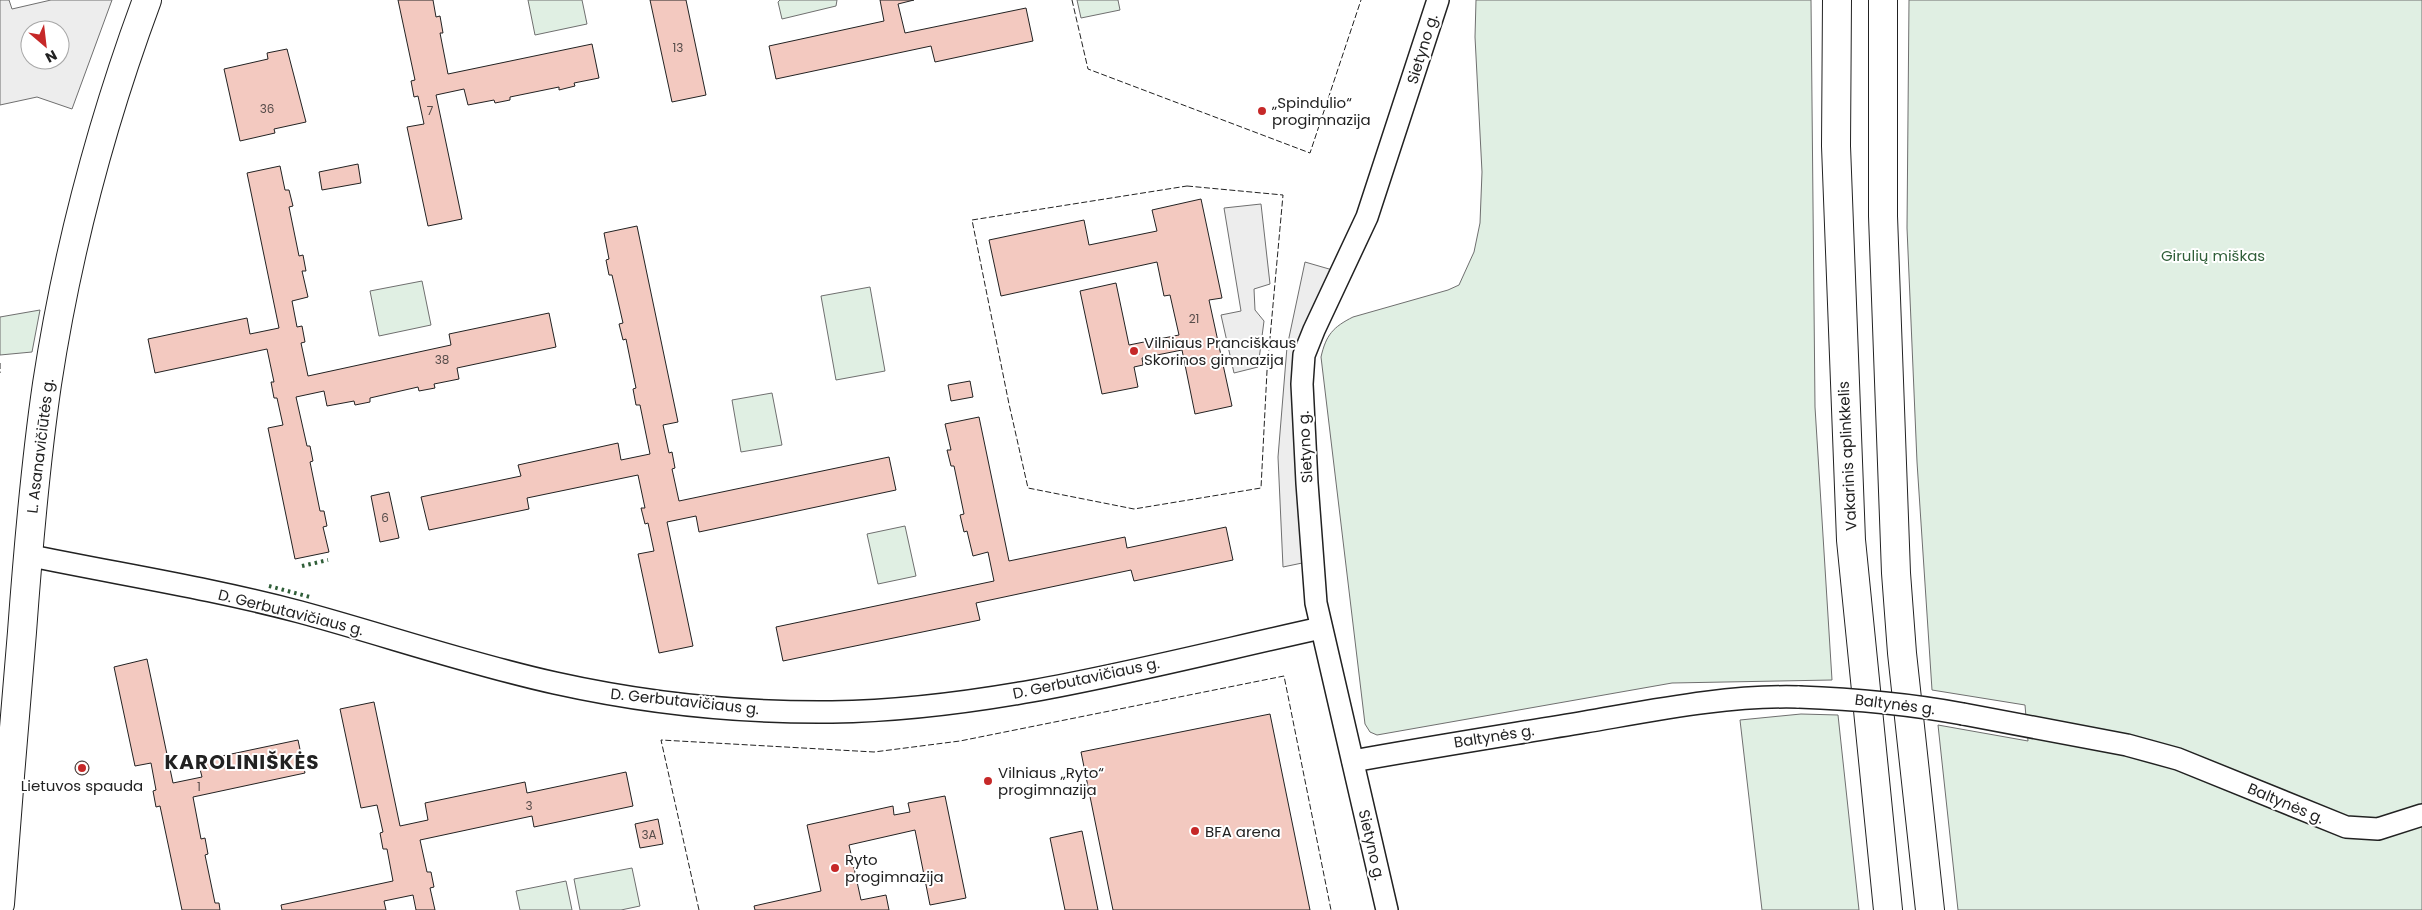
<svg xmlns="http://www.w3.org/2000/svg" width="2422" height="910" font-family="Poppins,sans-serif">
<rect width="100%" height="100%" fill="#fff"/>
<g fill="#e0efe3" stroke="#6f6f6f">
<polygon points="528,0 582,0 587,24 535,35"/>
<polygon points="780,0 837,0 836,6 782,19 778,2"/>
<polygon points="1077,0 1118,0 1120,10 1081,18"/>
<path d="M 1476,0 L 1811,0 L 1815,407 L 1832,680 L 1672,683 L 1377,735 L 1370,732 L 1365,724 L 1321,357 C 1326,335 1333,327 1353,317 L 1448,290 L 1459,285 L 1474,252 L 1480,223 L 1482,172 L 1475,37 Z"/>
<polygon points="1909,0 2422,0 2422,910 1958,910 1938,725 2028,741 2025,705 1932,690 1917,462 1907,228"/>
<polygon points="422,281 431,325 379,336 370,291"/>
<polygon points="870,287 885,371 836,380 821,296"/>
<polygon points="40,310 32,352 0,355 0,317"/>
<polygon points="772,393 782,445 741,452 732,400"/>
<polygon points="905,526 916,576 878,584 867,534"/>
<polygon points="1801,714 1838,715 1859,910 1762,910 1740,720"/>
<polygon points="632,868 640,906 621,910 580,910 574,879"/>
<polygon points="566,881 572,910 520,910 516,891"/>
</g>
<g fill="#ededed" stroke="#6f6f6f" fill-rule="evenodd">
<path d="M 0,0 L 9,0 L 12,9 L 51,0 L 112,0 L 72,109 L 37,97 L 0,105 ZM 30,30 L 60,30 L 60,60 L 30,60 Z"/>
<polygon points="1261,204 1270,284 1254,289 1255,310 1264,321 1258,367 1234,373 1221,315 1241,311 1224,208"/>
<polygon points="1305,262 1336,271 1307,339 1307,562 1283,567 1278,457 1287,347"/>
</g>
<g fill="#f3c9c0" stroke="#222">
<polygon points="398,0 433,0 436,17 440,16 443,33 440,33 448,74 592,44 599,78 574,83 575,86 559,90 559,87 510,97 510,100 495,103 494,100 468,105 464,89 436,95 462,219 428,226 407,127 424,124 418,96 414,97 411,81 415,80"/>
<polygon points="650,0 686,0 706,95 672,102"/>
<polygon points="880,0 914,0 898,4 905,33 1026,8 1033,41 935,62 931,46 776,79 769,46 884,21"/>
<polygon points="287,49 306,122 274,129 275,133 240,141 224,69 268,59 267,53"/>
<polygon points="358,164 361,183 322,190 319,172"/>
<polygon points="280,166 285,190 289,190 293,206 289,207 299,256 303,255 306,271 302,271 308,297 292,301 297,327 302,326 305,342 301,343 308,376 451,345 449,334 549,313 556,347 457,368 459,379 434,384 435,388 419,391 418,387 370,398 370,402 355,405 354,401 327,406 324,391 296,397 307,446 310,446 313,461 310,462 320,511 324,511 327,526 323,527 329,552 295,559 268,428 283,425 277,398 274,398 271,382 274,382 267,349 155,373 148,339 247,318 250,334 279,328 247,173"/>
<polygon points="1201,199 1222,298 1209,300 1232,406 1195,414 1182,350 1142,358 1143,365 1134,367 1138,387 1102,394 1080,291 1116,283 1129,345 1179,335 1170,295 1164,296 1157,262 1001,296 989,240 1084,220 1089,245 1157,231 1152,210"/>
<polygon points="637,226 678,422 663,425 669,453 672,452 675,468 672,469 679,501 889,457 896,490 699,532 696,516 667,522 693,646 659,653 638,554 654,551 648,523 645,524 641,508 645,508 638,475 527,498 529,509 429,530 421,497 521,476 518,465 618,443 621,460 650,454 640,405 636,405 633,389 636,388 626,339 623,340 619,324 623,323 612,275 609,275 606,260 609,259 604,233"/>
<polygon points="970,381 973,397 951,401 948,385"/>
<polygon points="979,417 1009,561 1125,537 1127,548 1226,527 1233,560 1134,581 1131,570 976,603 980,620 783,661 776,627 994,581 988,552 973,556 967,531 964,532 960,515 964,514 954,466 951,466 947,450 951,450 945,424"/>
<polygon points="389,492 399,538 380,542 371,496"/>
<polygon points="147,659 173,783 202,777 198,761 298,740 305,773 193,797 201,839 205,838 208,854 205,855 215,903 219,903 220,910 182,910 160,806 156,807 153,791 156,790 151,763 135,766 114,667"/>
<polygon points="374,702 400,826 428,820 425,803 525,782 527,793 626,772 633,806 534,827 532,816 420,840 427,872 431,872 434,887 430,888 435,910 416,910 413,895 384,901 386,910 282,910 281,905 393,881 387,849 383,849 380,833 383,832 377,805 361,808 340,709"/>
<polygon points="1270,714 1310,910 1113,910 1081,752"/>
<circle cx="82" cy="768" r="7"/>
<polygon points="945,796 966,898 930,905 915,830 849,845 861,900 886,895 889,910 755,910 754,906 821,891 807,825 893,806 894,815 910,812 908,803"/>
<polygon points="658,819 663,844 640,848 635,824"/>
<polygon points="1082,831 1098,910 1065,910 1050,838"/>
</g>
<g fill="none" stroke-linecap="round" stroke-linejoin="round">
<g stroke="#222" stroke-width="24">
<g id="minor">
<path d="M 27,555 C 118,574 210,588 300,612 C 385,635 469,664 555,683 C 645,703 739,713 832,712 C 994,710 1162,663 1321,628"/>
<polyline points="1963,714 2127,745 2178,759 2346,827 2378,829 2422,815"/>
<path d="M 1353,761 C 1430,747 1507,735 1585,722 C 1655,710 1727,695 1799,697"/>
<polyline points="1387,910 1316,603 1307,483 1302,384 1304,355 1314,330 1367,217 1438,0"/>
</g>
</g>
<g stroke="#222" stroke-width="30">
<path id="major" d="M 0,904 C 7,813 14,723 22,632 C 28,550 35,466 47,384 C 67,253 101,124 147,0"/>
</g>
<g stroke="#222" stroke-width="30">
<g id="highway">
<polyline points="1837,0 1836,146 1851,540 1888,910"/>
<polyline points="1883,0 1883,216 1896,573 1902,653 1930,910"/>
</g>
</g>
<use href="#minor" stroke="#fff" stroke-width="21"/>
<use href="#major" stroke="#fff" stroke-width="28"/>
<use href="#highway" stroke="#fff" stroke-width="28"/>
<g stroke="#222" stroke-width="24" stroke-linecap="butt">
<path id="minor-bridge" d="M 1799,697 C 1855,699 1909,704 1963,714"/>
</g>
<use href="#minor-bridge" stroke="#fff" stroke-width="21"/>
<g stroke="#2f5e38" stroke-width="4" stroke-dasharray="2.5 4" stroke-linecap="butt">
<polyline points="302,566 328,560"/>
<polyline points="269,586 310,597"/>
</g>
<g stroke="#222" stroke-width="1" stroke-dasharray="6 2.5" stroke-linecap="butt">
<polyline points="1072,0 1088,69 1310,153 1361,0"/>
<polygon points="1187,186 1283,195 1267,371 1261,488 1134,509 1028,488 1009,404 972,220"/>
<polyline points="0,363 0,373"/>
<polyline points="699,910 661,740 874,752 960,741 1284,676 1331,910"/>
</g>
</g>
<g fill="#c62828" stroke="#fff" stroke-width="2">
<circle cx="1262" cy="111" r="5"/>
<circle cx="1134" cy="351" r="5"/>
<circle cx="82" cy="768" r="5"/>
<circle cx="988" cy="781" r="5"/>
<circle cx="1195" cy="831" r="5"/>
<circle cx="835" cy="868" r="5"/>
</g>
<g text-anchor="middle" dominant-baseline="central" stroke-width="4" stroke-linejoin="round" paint-order="stroke">
<g font-size="12" fill="#564c4a">
<text x="678" y="47">13</text>
<text x="267" y="108">36</text>
<text x="430" y="110">7</text>
<text x="1194" y="318">21</text>
<text x="442" y="359">38</text>
<text x="385" y="517">6</text>
<text x="199" y="786">1</text>
<text x="529" y="805">3</text>
<text x="649" y="834">3A</text>
</g>
<g font-size="15" fill="#222" stroke="#fff">
<text transform="translate(1422 49) rotate(-73)">Sietyno g.</text>
<text transform="translate(40 446) rotate(-83)">L. Asanavičiūtės g.</text>
<text transform="translate(1305 447) rotate(-93)">Sietyno g.</text>
<text transform="translate(1847 456) rotate(-93)">Vakarinis aplinkkelis</text>
<text transform="translate(291 612) rotate(14)">D. Gerbutavičiaus g.</text>
<text transform="translate(1086 678) rotate(-12)">D. Gerbutavičiaus g.</text>
<text transform="translate(685 701) rotate(6)">D. Gerbutavičiaus g.</text>
<text transform="translate(1895 704) rotate(7)">Baltynės g.</text>
<text transform="translate(1494 736) rotate(-9)">Baltynės g.</text>
<text transform="translate(2286 803) rotate(23)">Baltynės g.</text>
<text transform="translate(1372 845) rotate(77)">Sietyno g.</text>
</g>
<g font-size="15" fill="#222" stroke="#fff" text-anchor="start">
<text x="1272" y="102">„Spindulio“<tspan x="1272" dy="17">progimnazija</tspan></text>
<text x="1144" y="342">Vilniaus Pranciškaus<tspan x="1144" dy="17">Skorinos gimnazija</tspan></text>
<text x="998" y="772">Vilniaus „Ryto“<tspan x="998" dy="17">progimnazija</tspan></text>
<text x="82" y="785" text-anchor="middle">Lietuvos spauda</text>
<text x="1205" y="831">BFA arena</text>
<text x="845" y="859">Ryto<tspan x="845" dy="17">progimnazija</tspan></text>
</g>
<g font-size="15" fill="#2f5e38" stroke="#fff">
<text x="2213" y="255">Girulių miškas</text>
</g>
<g font-size="20" font-weight="bold" letter-spacing="1" fill="#222" stroke="#fff">
<text x="242" y="762">KAROLINIŠKĖS</text>
</g>
</g>
<g transform="translate(45 45) rotate(152)"><circle r="24" fill="#ffffff" stroke="#a7a7a7"/>
<path d="M0-4L9 19L0 12L-9 19Z" fill="#c62828"/>
<text y="-8" font-size="14" font-weight="bold" text-anchor="middle" fill="#222222">N</text>
</g>
</svg>
